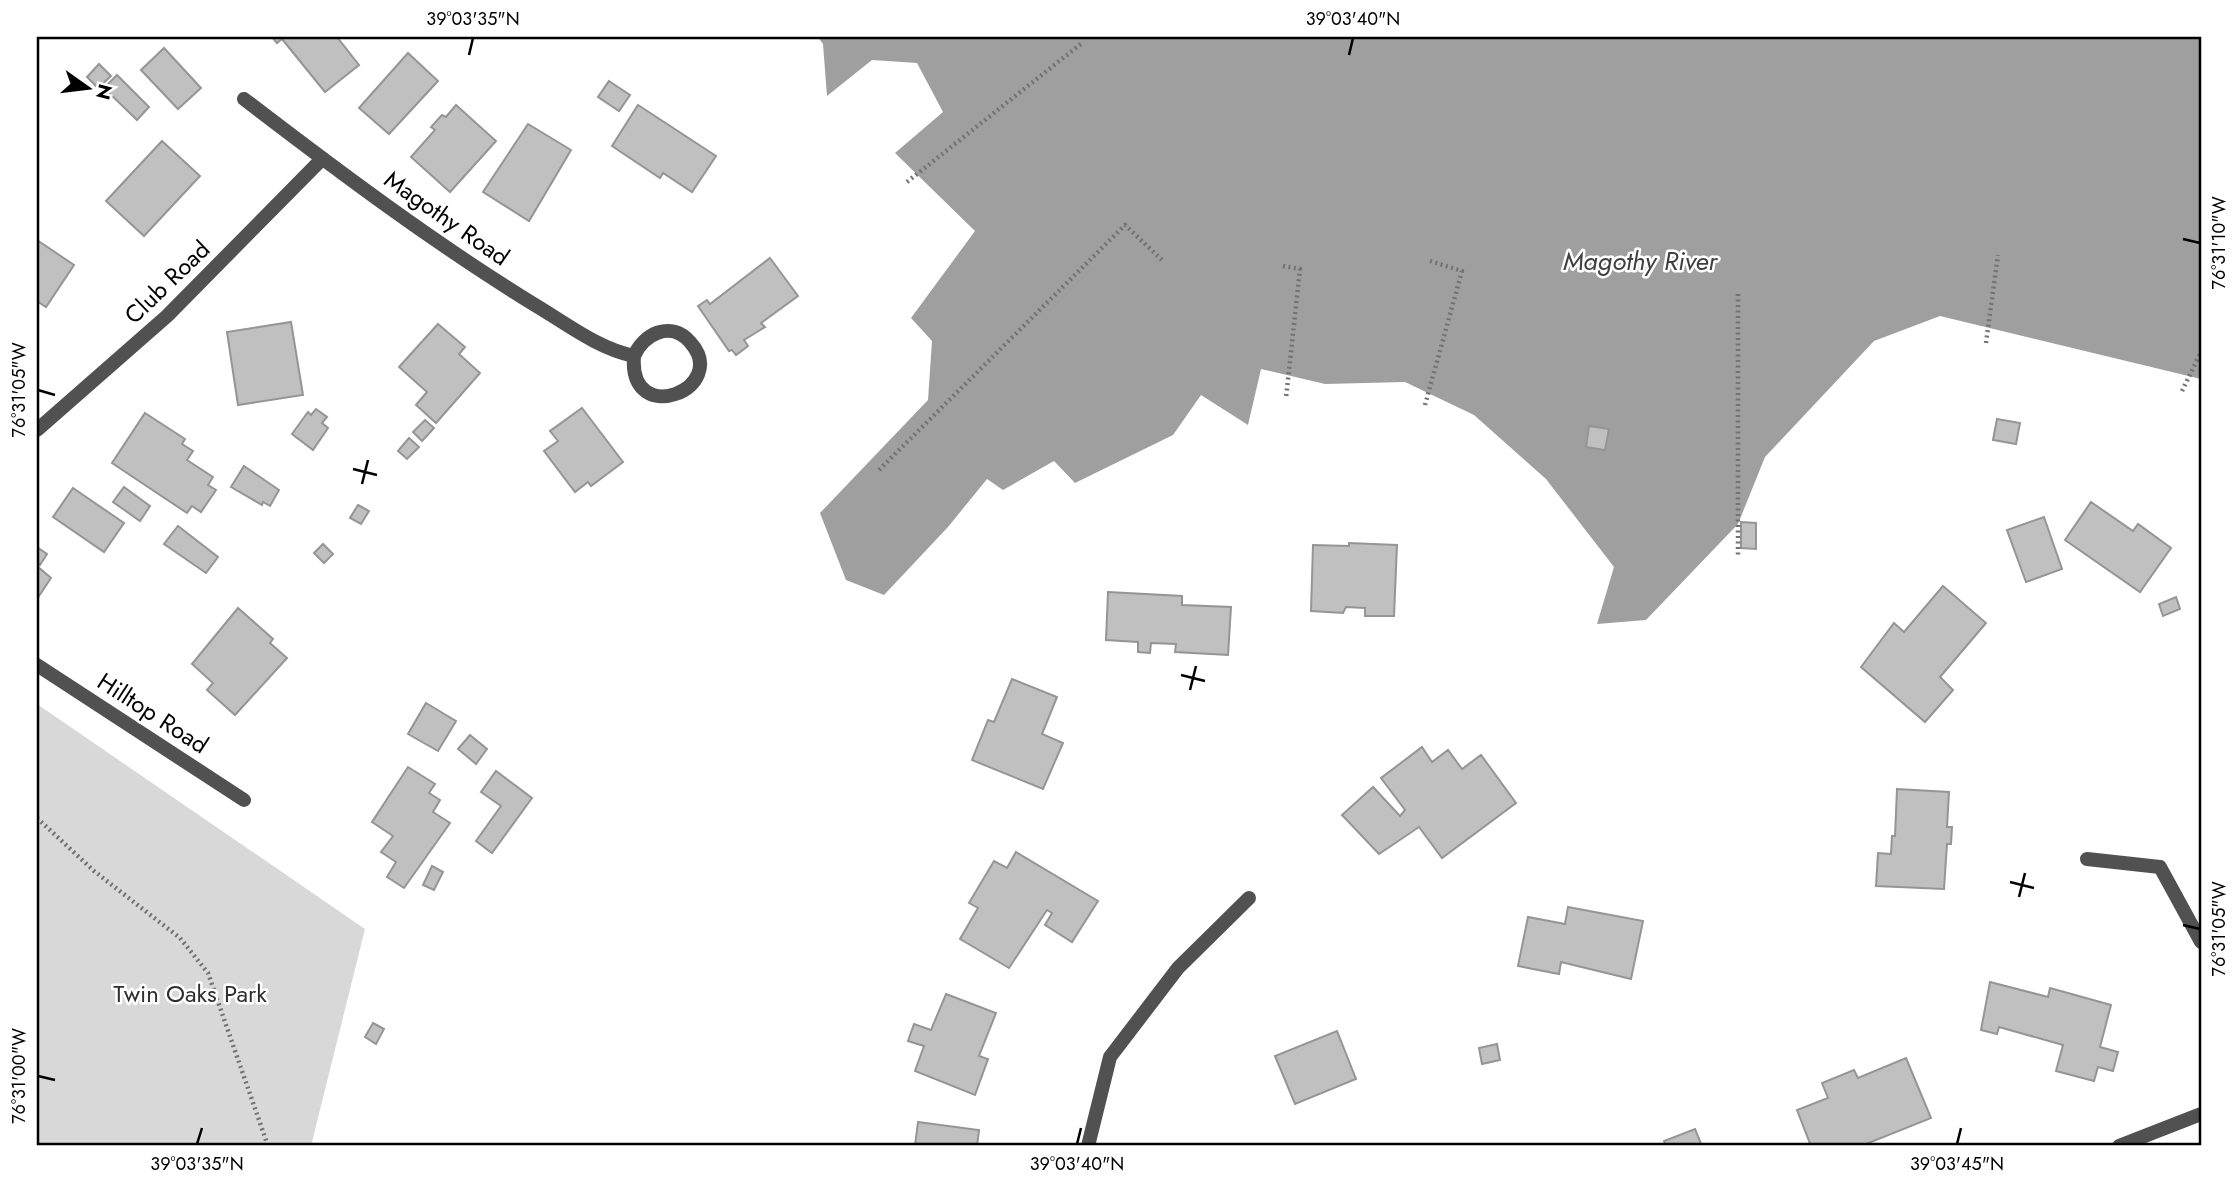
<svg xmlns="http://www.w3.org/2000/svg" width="2238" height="1183" font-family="Jost,sans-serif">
<rect width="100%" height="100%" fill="#fff"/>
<polygon fill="#d8d8d8" points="37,704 365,929 311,1146 37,1146"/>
<polygon fill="#9f9f9f" points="818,37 2201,37 2201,379 1940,316 1874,341 1765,457 1738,524 1646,620 1597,624 1614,567 1546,479 1474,415 1405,382 1325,384 1261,369 1248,425 1201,395 1173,435 1075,483 1054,461 1003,490 987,479 948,527 884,595 846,580 820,513 928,400 932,341 911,318 975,231 895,153 943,112 917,63 872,60 827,96 823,44"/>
<g fill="#c0c0c0" stroke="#959595" stroke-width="2">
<polygon points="272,37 337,37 359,65 325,92 282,39 277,43"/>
<polygon points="164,48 201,88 178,109 141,70"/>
<polygon points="408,53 438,81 389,134 359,108"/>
<polygon points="99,64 111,76 98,88 87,77"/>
<polygon points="117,75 149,107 137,120 104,88"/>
<polygon points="609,81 630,95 619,111 598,97"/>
<polygon points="456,105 496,141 450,192 411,157 435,130 431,127 442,115 446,117"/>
<polygon points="638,105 716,156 692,192 663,173 660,178 612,146"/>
<polygon points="528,124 571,150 529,221 483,192"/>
<polygon points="162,141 200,176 144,236 106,201"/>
<polygon points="37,240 74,265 46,307 37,301"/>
<polygon points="770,258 798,296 761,323 765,327 744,340 748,346 736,355 732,350 729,351 698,306 707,300 710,304"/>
<polygon points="291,322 303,395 238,405 227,332"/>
<polygon points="438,324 465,347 459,354 480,373 436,423 416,405 427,392 399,367"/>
<polygon points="582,408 623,462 591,486 588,482 575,492 544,451 558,441 550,431"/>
<polygon points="316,409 327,417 322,423 328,428 313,450 292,434 308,412 311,415"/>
<polygon points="145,413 185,439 182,444 193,451 187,460 213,477 208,485 216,490 201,512 192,506 187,513 112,463"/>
<polygon points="1997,419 2020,423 2016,444 1993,440"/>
<polygon points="425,420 434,428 422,441 413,432"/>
<polygon points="1589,426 1609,429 1605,450 1586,447"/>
<polygon points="409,438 419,447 407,459 398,451"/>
<polygon points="244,466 279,490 270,506 263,502 262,505 231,487"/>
<polygon points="124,487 150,506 140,521 113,502"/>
<polygon points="73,488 124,523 104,552 53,517"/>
<polygon points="2091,502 2133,531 2138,524 2171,548 2140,592 2065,540"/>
<polygon points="358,505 369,511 361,524 350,518"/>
<polygon points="2044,517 2062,569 2026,582 2007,530"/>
<polygon points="1741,522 1756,523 1756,549 1741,548"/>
<polygon points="178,526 218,557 206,573 164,544"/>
<polygon points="1349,543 1397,545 1394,616 1365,616 1365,608 1346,607 1343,613 1311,611 1313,545 1349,546"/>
<polygon points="323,544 333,554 324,563 314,553"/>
<polygon points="37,547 47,554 40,565 37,562"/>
<polygon points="37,566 51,578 37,599"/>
<polygon points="1943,586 1986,623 1940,677 1953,690 1925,722 1861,667 1894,623 1904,632"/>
<polygon points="1108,592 1182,596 1182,605 1231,607 1228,655 1175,652 1176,644 1151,643 1150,653 1138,652 1138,642 1106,640"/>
<polygon points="2176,597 2180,609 2163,616 2159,604"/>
<polygon points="238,608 273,639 270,643 287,658 235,715 207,690 213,683 192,664"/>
<polygon points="1012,679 1057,697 1042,734 1063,743 1043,789 972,760 988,720 994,722"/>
<polygon points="426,703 456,721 438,751 408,734"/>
<polygon points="470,735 487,749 476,764 458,749"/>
<polygon points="1422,747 1432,762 1448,750 1462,769 1481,755 1516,803 1442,858 1419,827 1379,854 1342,815 1373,787 1400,816 1405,810 1381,778"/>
<polygon points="408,767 435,784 429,793 440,800 433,812 450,823 404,888 387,877 396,862 381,852 393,836 372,822"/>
<polygon points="496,771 532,798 492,853 476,841 501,806 481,792"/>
<polygon points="1897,789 1949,792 1947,827 1952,827 1951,844 1947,844 1944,889 1876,886 1878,853 1891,854 1892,836 1895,836"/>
<polygon points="1016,852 1098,901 1072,942 1045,925 1052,913 1047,910 1009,968 960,939 978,908 969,903 994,861 1007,868"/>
<polygon points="432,866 443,872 434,890 423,885"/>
<polygon points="1568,907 1643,921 1631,979 1561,962 1559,974 1518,966 1528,917 1565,924"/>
<polygon points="1990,982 2048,997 2050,988 2111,1005 2100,1047 2118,1052 2113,1071 2098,1067 2094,1081 2056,1071 2063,1045 1999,1027 1997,1034 1981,1030"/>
<polygon points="946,994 996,1013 979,1056 988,1059 975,1095 915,1071 924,1046 908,1041 914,1024 931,1030"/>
<polygon points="373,1023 384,1029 376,1044 365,1037"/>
<polygon points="1337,1031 1356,1079 1295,1104 1275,1056"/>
<polygon points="1497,1044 1500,1060 1482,1064 1479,1048"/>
<polygon points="1906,1058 1931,1118 1861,1146 1811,1146 1797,1110 1828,1098 1822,1083 1854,1070 1858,1078"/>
<polygon points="918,1122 979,1130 977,1146 915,1146"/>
<polygon points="1695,1129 1702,1146 1666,1146 1664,1141"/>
</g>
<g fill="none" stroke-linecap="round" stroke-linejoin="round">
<g stroke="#737373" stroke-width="4.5" stroke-dasharray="2 3.5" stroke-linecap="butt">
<polyline points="907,182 1082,43"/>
<polyline points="1283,266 1300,269 1286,398"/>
<polyline points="1738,294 1738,556"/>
<polyline points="1986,343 1998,255"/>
<polyline points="2182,391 2201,352"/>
<polyline points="1425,405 1462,271 1427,260"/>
<polyline points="879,470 1125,225 1164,262"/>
<polyline points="37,818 94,871 180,938 208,973 268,1146"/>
</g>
<g stroke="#515151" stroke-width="14">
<path d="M 244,99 C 338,171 434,243 535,305 C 567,324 597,348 634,356 C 628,430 732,388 690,342 C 671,320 643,334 634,356"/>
<polyline points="37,430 167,316 322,159"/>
<polyline points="37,665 244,800"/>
<polyline points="2087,859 2160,867 2201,942"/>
<polyline points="1088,1146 1110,1057 1178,968 1249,898"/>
<polyline points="2119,1146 2201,1114"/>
</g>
</g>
<path fill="none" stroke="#000" stroke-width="2.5" d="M 469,55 L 473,38M 1349,55 L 1353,38M 2183,239 L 2200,243M 38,390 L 55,395M 353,469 L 377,475M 362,484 L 368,460M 1181,675 L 1205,681M 1190,690 L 1196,666M 2010,882 L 2034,888M 2019,897 L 2025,873M 2183,925 L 2200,929M 38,1076 L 55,1080M 197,1144 L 202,1128M 1077,1144 L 1081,1128M 1957,1144 L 1961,1128"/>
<g text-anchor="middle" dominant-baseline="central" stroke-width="5" stroke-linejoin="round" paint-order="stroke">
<g font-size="24" fill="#000" stroke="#fff">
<text transform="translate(447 218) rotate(35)">Magothy Road</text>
<text transform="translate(167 282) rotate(-44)">Club Road</text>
<text transform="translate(153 713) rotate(33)">Hilltop Road</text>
</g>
<g font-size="24" fill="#2f2f2f" stroke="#fff">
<text x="190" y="993">Twin Oaks Park</text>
</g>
<g font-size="26" font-style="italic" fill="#404040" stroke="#fff">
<text x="1640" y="261">Magothy River</text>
</g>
</g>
<rect width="2238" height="1183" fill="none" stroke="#ffffff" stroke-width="77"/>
<g transform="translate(88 88) rotate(104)" stroke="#ffffff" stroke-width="5" paint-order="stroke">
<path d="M0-5L12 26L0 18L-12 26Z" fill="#000000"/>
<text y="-10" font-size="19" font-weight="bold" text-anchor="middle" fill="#000000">N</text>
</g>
<rect x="38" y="38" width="2162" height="1106" fill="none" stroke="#000" stroke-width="2.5"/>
<g font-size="18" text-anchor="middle" fill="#000">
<text x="473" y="25">39°03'35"N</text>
<text x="1353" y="25">39°03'40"N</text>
<text transform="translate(2219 243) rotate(-90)" y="6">76°31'10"W</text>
<text transform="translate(19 390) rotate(-90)" y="6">76°31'05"W</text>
<text transform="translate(2219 929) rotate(-90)" y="6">76°31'05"W</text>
<text transform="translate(19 1076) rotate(-90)" y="6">76°31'00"W</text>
<text x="197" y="1170">39°03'35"N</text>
<text x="1077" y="1170">39°03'40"N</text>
<text x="1957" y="1170">39°03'45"N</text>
</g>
</svg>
